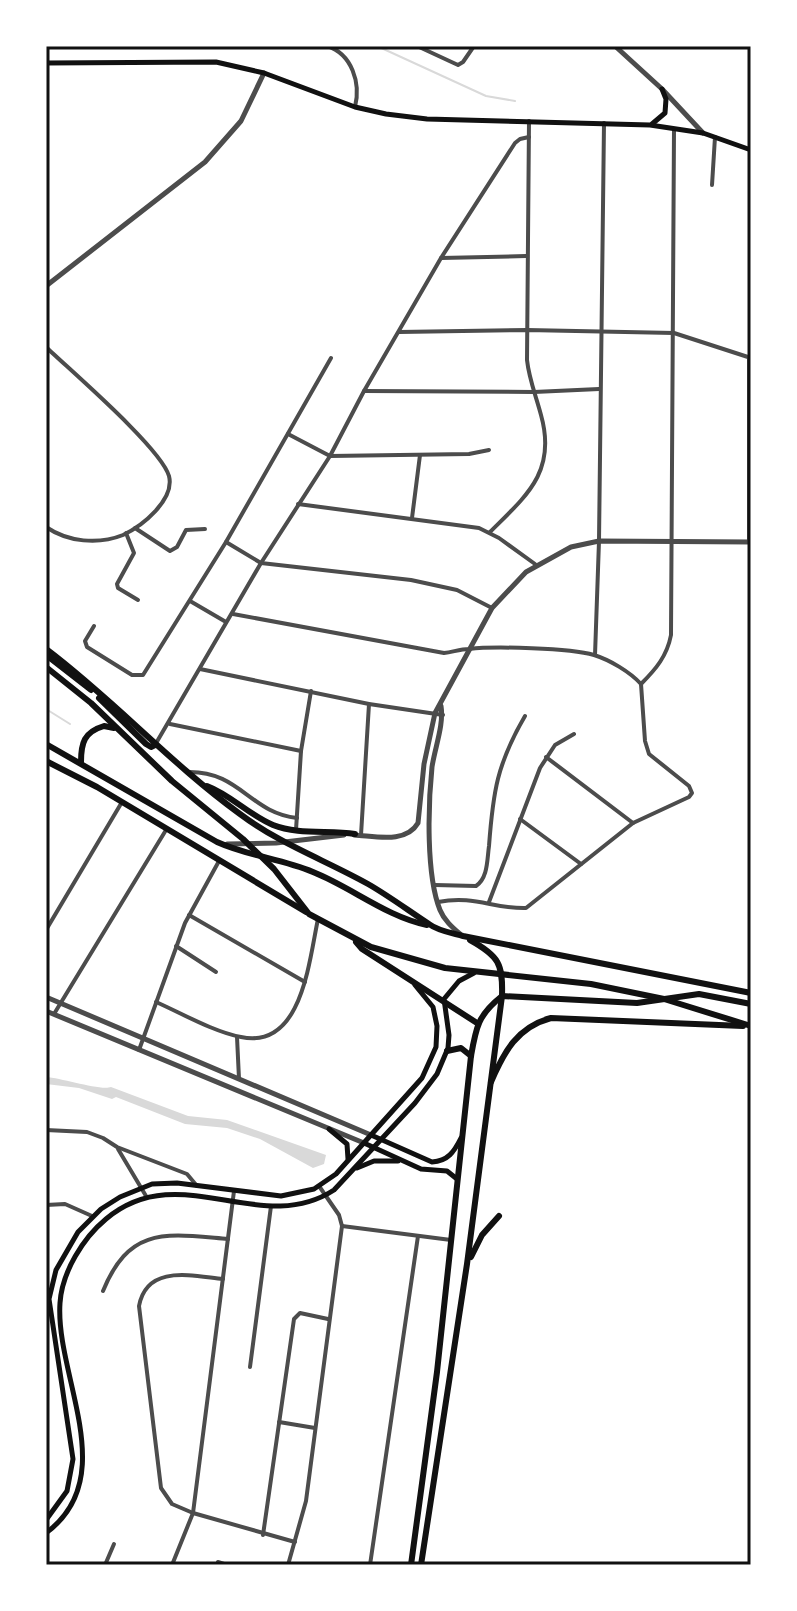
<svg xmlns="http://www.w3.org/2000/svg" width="797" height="1611" font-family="Lato,sans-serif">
<rect width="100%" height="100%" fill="#fff"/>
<path fill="#d9d9d9" d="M 46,1077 C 62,1078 101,1091 111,1087 L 188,1116 L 227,1120 L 326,1155 L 324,1164 L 313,1168 L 260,1139 L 227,1128 L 185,1124 L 116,1097 L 112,1099 L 79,1088 L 46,1084 Z"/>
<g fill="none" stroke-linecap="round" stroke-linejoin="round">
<g stroke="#d9d9d9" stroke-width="2">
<polyline points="377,46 486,96 515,101"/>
<polyline points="46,709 70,724"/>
</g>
<g stroke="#4c4c4c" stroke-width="4">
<path d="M 327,46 C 352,54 361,83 355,107"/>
<polyline points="417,46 458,65 463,62 474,46"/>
<polyline points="712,185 715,137"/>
<polyline points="441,258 526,256"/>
<polyline points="750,310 751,214"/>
<polyline points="399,332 527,330 674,333 751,358"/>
<path d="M 46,347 C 71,371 161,448 169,476 C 175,500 142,526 123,535 C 98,545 68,542 46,527"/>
<polyline points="364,391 534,392 599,389"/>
<polyline points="288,434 330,456 469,454 489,450"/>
<polyline points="298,504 479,528 499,538 535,564"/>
<polyline points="412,518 420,455"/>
<polyline points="135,528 170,551 177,547 186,530 205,529"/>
<path d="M 490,532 C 526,496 557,472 541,415 C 536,396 529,379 527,360 L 529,121"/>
<polyline points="126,533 134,553 117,584 118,588 138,600"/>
<polyline points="226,542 261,563 411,580 457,590 492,608"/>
<polyline points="749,542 749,358"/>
<polyline points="190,601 226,622"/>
<path d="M 233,614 L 444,653 C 453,652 460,649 469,649 C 494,646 570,648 594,655 C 610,660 630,672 641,684"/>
<polyline points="94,626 85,641 87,647 132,675 143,675 226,542 331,358"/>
<polyline points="595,655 599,541 604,123"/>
<polyline points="200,669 369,704 443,715"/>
<path d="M 641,684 C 656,669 667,656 671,635 L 674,129"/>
<polyline points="170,724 301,751"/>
<polyline points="155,745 261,563 330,456 364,391 441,258 515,143 520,139 529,137"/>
<polyline points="546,757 633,823"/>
<path d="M 188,772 C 240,771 250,813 297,818"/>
<polyline points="520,819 581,864"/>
<polyline points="296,830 301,751 311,691"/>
<polyline points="361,835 369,704"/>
<path d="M 435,885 L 476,886 C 488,878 487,860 489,846 C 493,792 497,764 525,716"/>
<path d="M 438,902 C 475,895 493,909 526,908 L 633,823 L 689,797 L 692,793 L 689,786 L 649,754 L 645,741 L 641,684"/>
<polyline points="489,902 540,768 555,745 574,734"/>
<polyline points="189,915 305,982"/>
<polyline points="46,930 122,802"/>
<polyline points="176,946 216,972"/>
<path d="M 156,1002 C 181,1013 214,1032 241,1037 C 302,1050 309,961 318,919"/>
<polyline points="54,1014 166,830"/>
<polyline points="237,1037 239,1079"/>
<polyline points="139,1050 185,923 219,861"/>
<polyline points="46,1130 87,1132 103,1138 117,1147 187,1174 197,1186"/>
<polyline points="118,1149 146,1196"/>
<polyline points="46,1205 65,1204 92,1216"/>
<polyline points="342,1226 451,1240"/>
<path d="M 223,1279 C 192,1276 147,1264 139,1306 L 161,1488 L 172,1504 L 193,1513 L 295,1542"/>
<path d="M 103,1291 C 130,1225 167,1234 228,1239"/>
<polyline points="250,1367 271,1206"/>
<polyline points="279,1422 315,1428"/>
<polyline points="263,1535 294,1319 300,1313 328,1319"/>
<polyline points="105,1565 114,1544"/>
<polyline points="172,1565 193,1513 234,1191"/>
<polyline points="217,1565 218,1562 227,1565"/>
<polyline points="288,1565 306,1501 342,1226 339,1215 319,1186"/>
<polyline points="370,1565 418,1236"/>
</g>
<g stroke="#4c4c4c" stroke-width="5">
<polyline points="615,46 662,89 703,133"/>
<polyline points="46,286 205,162 241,121 264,73"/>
<path d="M 441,706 C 444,725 435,747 432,767 C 428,805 426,875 440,910 C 444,920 452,927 460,934"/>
<path d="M 354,835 C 375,836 406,844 418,823 L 424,764 L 435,713 L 492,608 L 526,572 L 571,547 L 599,541 L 751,542"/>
<polyline points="227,844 276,843 344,835"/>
<polyline points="46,997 371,1135"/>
<polyline points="46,1011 364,1143"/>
</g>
<g stroke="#111" stroke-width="5">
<polyline points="46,63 216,62 264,73 355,107 386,114 427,119 650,125 703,133 751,150"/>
<polyline points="652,124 665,113 666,99 662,89"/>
<polyline points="329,1129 347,1144 348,1159"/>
<path d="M 371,1135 L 432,1162 C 448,1161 454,1152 461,1138"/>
<polyline points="364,1143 421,1169 447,1171 457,1179"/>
<polyline points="357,1168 374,1161 398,1161"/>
<polyline points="46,1520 67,1491 73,1459 49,1299 56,1270 78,1232 101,1209 120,1197 152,1184 177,1183 281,1196 314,1189 336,1174 422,1078 436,1047 437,1026 433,1007 415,985"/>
<path d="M 46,1533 C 122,1477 55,1376 60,1303 C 62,1272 83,1238 106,1219 C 180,1157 260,1238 334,1190 L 415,1103 L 437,1074 L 448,1048 L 449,1035 L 444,999 L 459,981 L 474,973"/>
</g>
<g stroke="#111" stroke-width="6">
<path d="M 46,649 C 114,700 171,764 240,814 C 280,844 325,860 368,884 C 389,896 409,911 429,924 C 438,931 452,933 463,936 L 751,993"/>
<polyline points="46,655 91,690"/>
<polyline points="46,667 91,703 172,781 243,839 274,869 309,914 371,947 445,968 591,984 664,999 751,1026"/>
<polyline points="99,698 146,744 151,747 155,745"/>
<path d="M 46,744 L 217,842 C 248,856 282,859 313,872 C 351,887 387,917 427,925"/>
<polyline points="46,761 97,787 306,912"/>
<path d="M 81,762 C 81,743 84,732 104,726 L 114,728"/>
<path d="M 207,786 C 231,795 249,815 273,825 C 298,835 329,830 355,834"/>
<polyline points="356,942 362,949 477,1023"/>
<polyline points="447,1051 461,1048 471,1056"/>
<path d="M 491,1082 C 504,1052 517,1027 551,1018 L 743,1026"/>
<polyline points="471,1257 482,1235 499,1216"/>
<path d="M 411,1565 L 437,1372 L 471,1056 C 476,1027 478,1015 502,996 L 637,1003 L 699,994 L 751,1004"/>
<path d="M 421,1565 L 467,1264 L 502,996 C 503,964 499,956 470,940"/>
</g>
</g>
<rect width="797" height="1611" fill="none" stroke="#ffffff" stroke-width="96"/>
<rect x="48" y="48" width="701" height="1515" fill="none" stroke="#111" stroke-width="3"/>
</svg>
